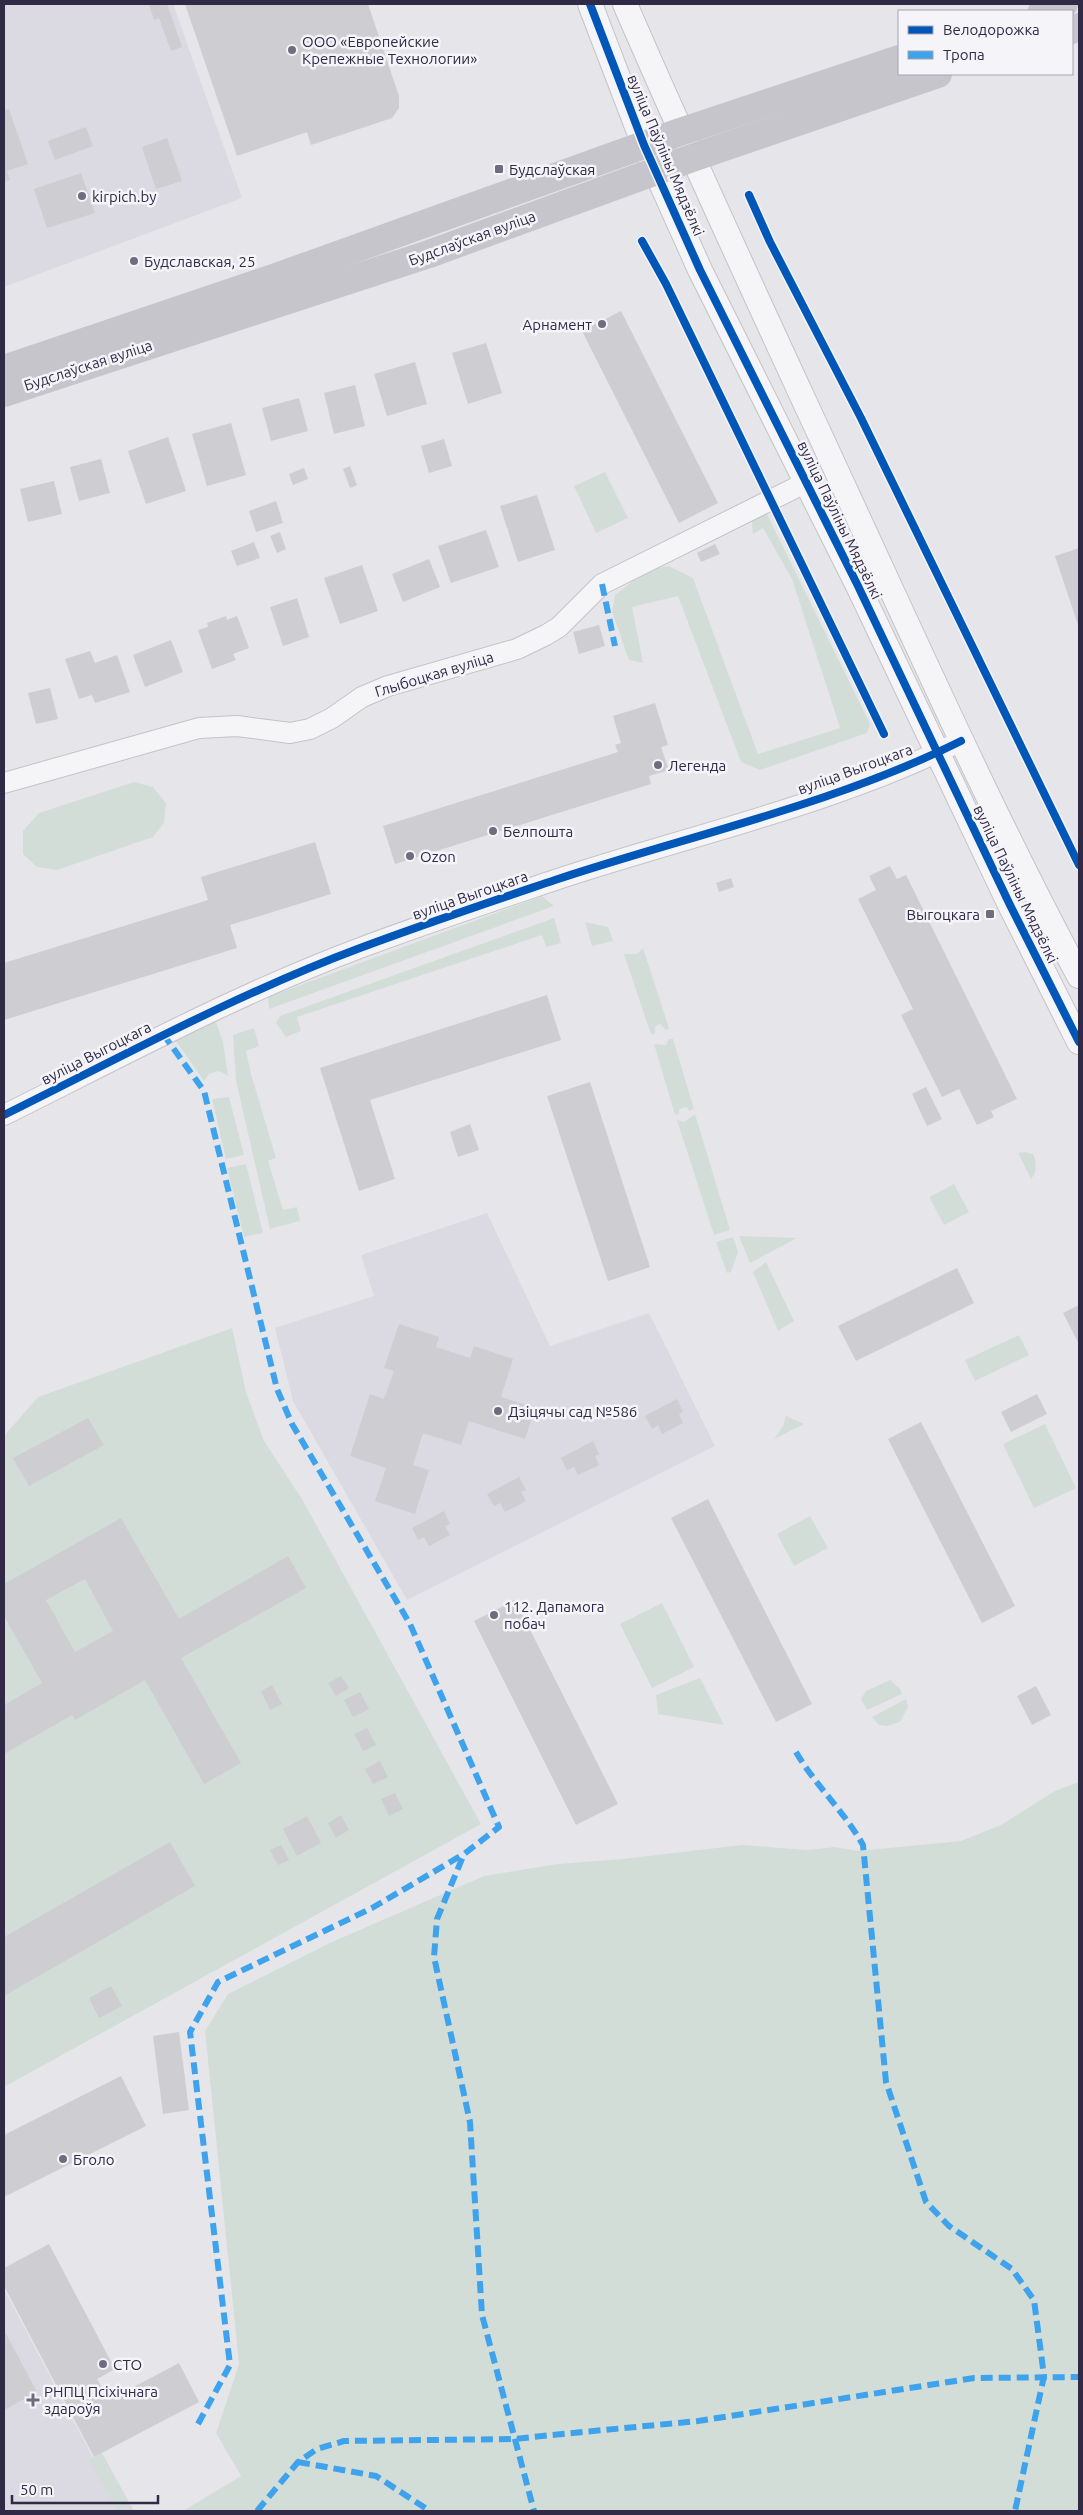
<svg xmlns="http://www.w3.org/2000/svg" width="1083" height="2515" font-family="Ubuntu,sans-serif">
<rect width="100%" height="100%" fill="#e6e6ea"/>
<g fill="#dbd9e2">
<polygon points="4,4 173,4 242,198 4,287"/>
<polygon points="487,1213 550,1346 649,1313 715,1446 407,1600 293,1401 275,1328 374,1296 361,1255"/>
<polygon points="4,2289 121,2511 4,2511"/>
</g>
<g fill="#d3ddd8">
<polygon points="605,472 628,518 596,533 574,486"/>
<polygon points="766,512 870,724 867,733 760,770 741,762 678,596 632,607 643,663 629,660 612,612 615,595 647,570 669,566 693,578 758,754 840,728 792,579 763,528 753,534 752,521"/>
<polygon points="134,782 153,787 166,803 164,823 153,837 57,870 37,867 23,854 23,831 39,813"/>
<polygon points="542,896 554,906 269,1009 268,997"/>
<polygon points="554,918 561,943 546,947 542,935 297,1017 301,1031 286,1037 276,1023 280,1016"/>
<polygon points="585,922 608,927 613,941 592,946"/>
<polygon points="643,948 669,1028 666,1030 660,1024 655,1027 655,1034 651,1034 624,954 637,954"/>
<polygon points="215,1019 223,1042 228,1076 219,1071 209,1074 204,1081 174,1038"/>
<polygon points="254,1028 259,1046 246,1051 251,1074 276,1158 268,1161 283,1210 297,1207 300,1221 270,1229 236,1081 233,1035"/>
<polygon points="669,1039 673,1039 694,1109 689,1111 687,1107 679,1109 679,1114 675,1115 654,1044 666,1045"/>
<polygon points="229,1097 244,1155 226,1159 212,1099"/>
<polygon points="695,1114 730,1230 714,1235 677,1120 684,1122"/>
<path d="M 1025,1152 L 1033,1154 C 1037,1161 1037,1173 1031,1179 L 1018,1153 Z"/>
<polygon points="246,1164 263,1233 244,1237 227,1168"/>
<polygon points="954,1184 969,1212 944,1225 929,1197"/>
<polygon points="739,1236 797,1238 750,1263"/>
<polygon points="733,1237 738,1252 731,1272 727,1273 716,1242"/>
<polygon points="766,1262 794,1321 778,1331 753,1272"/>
<polygon points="232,1328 246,1392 264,1441 302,1499 481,1824 4,2087 4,1436 38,1397"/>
<polygon points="1019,1335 1029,1355 975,1381 965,1360"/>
<polygon points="786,1416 804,1424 774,1439 783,1426"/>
<polygon points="1045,1424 1076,1488 1034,1508 1003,1444"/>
<polygon points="810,1516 828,1548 794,1566 777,1534"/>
<polygon points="662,1603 694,1667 652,1688 620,1624"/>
<polygon points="700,1678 724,1725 658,1714 656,1695"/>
<polygon points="890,1680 900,1689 902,1694 867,1710 861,1699 866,1691"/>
<polygon points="906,1699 908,1707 900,1722 887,1726 879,1725 872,1717"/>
<polygon points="1079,1782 1079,2511 183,2511 241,2476 216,2433 239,2364 205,2031 228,1994 332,1942 484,1876 558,1864 622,1859 742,1845 807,1850 835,1847 858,1851 961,1841 1001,1825 1055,1791"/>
<polygon points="102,2453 134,2511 118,2511 88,2460"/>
</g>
<g fill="#cdcdd2" fill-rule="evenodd">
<polygon points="149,4 167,4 182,47 171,51 159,18 154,20"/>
<polygon points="185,4 368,4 399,96 399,108 392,118 311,145 307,132 237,156"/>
<polygon points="9,109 28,164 7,171 10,180 4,182 4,110"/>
<polygon points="86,127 93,146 55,160 48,141"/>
<polygon points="167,138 182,181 156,189 142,147"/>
<polygon points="81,173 95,213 47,228 34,189"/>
<polygon points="621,311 718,503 679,523 582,331"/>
<polygon points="486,343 502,393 468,404 452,353"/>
<polygon points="415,362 427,404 387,416 374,374"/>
<polygon points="355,385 365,426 334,434 324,393"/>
<polygon points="299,398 308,431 271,441 262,408"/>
<polygon points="231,423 246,475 207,486 192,434"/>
<polygon points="168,437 186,491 146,504 128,451"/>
<polygon points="444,439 452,466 429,473 421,446"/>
<polygon points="101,459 110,493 79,501 70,467"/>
<polygon points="350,466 357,485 350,488 343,469"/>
<polygon points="304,468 308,479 293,485 289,474"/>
<polygon points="54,481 62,514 28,522 20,489"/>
<polygon points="537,495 555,550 518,562 500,506"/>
<polygon points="276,501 283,523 256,532 249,511"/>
<polygon points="486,530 499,567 451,583 438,546"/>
<polygon points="280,532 286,549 277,553 270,536"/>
<polygon points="254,542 260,558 237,566 231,551"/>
<polygon points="715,544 720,554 701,562 697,553"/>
<polygon points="1079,548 1079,628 1055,556"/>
<polygon points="429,559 440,587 403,602 392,574"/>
<polygon points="362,565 378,611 340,624 324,578"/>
<polygon points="297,598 309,637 283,646 270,607"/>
<polygon points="226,616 227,620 237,616 249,648 233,654 236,660 212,669 198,630 208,627 207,623"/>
<polygon points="599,625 605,646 579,654 573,632"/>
<polygon points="171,640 183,672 145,687 133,655"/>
<polygon points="90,651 95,663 117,655 130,692 95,703 92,695 79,699 65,659"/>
<polygon points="50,688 58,719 36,724 28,693"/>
<polygon points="655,703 668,745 661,747 669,770 649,776 651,784 395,864 383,826 618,752 615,745 621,743 613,716"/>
<polygon points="315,842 331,894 230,925 237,948 4,1020 4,963 208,900 201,877"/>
<polygon points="890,866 897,879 906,875 1017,1099 991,1111 994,1117 977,1125 959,1089 942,1097 901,1015 913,1009 858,899 876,890 869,876"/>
<polygon points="731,878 734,887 719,892 716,883"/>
<polygon points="547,995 561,1040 370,1100 395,1179 359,1191 320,1068"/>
<polygon points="590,1082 650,1267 608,1281 547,1096"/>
<polygon points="926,1087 942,1119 927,1126 912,1094"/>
<polygon points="470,1124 479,1150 458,1157 450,1132"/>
<polygon points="957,1268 974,1303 856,1361 838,1326"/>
<polygon points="1079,1305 1079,1344 1063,1313"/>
<polygon points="399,1324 439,1337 436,1347 470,1358 474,1346 513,1359 501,1397 535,1408 525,1439 469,1421 461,1445 423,1433 413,1465 429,1470 415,1514 375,1501 386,1468 350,1456 370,1394 384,1399 394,1371 384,1368"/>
<polygon points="1037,1394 1047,1414 1011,1432 1001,1412"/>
<polygon points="677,1399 683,1412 679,1414 683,1423 662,1434 658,1425 652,1429 645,1416"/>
<polygon points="88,1418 104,1445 29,1486 13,1458"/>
<polygon points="921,1422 1015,1606 982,1623 888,1439"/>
<polygon points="593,1441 599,1454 595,1456 599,1465 578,1475 574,1467 567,1470 561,1458"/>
<polygon points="519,1477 526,1490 521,1492 526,1501 505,1512 500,1503 494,1506 487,1494"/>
<polygon points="708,1499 812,1704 776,1722 671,1518"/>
<polygon points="444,1511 450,1524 445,1526 450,1535 429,1546 424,1537 418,1540 412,1528"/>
<path d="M 121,1518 L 179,1619 L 288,1556 L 306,1588 L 181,1658 L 241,1763 L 204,1784 L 145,1680 L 75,1720 L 72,1715 L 4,1754 L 4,1705 L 42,1683 L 4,1616 L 4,1584 ZM 85,1579 L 113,1631 L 75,1652 L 46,1600 Z"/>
<polygon points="515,1600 618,1804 576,1825 474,1621"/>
<polygon points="341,1676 349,1688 336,1696 328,1683"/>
<polygon points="272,1685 282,1704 270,1710 261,1691"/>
<polygon points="1036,1686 1051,1715 1032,1725 1017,1696"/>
<polygon points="360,1692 369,1709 353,1717 344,1700"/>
<polygon points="367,1728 376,1745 363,1751 354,1734"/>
<polygon points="380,1761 388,1777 373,1784 365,1769"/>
<polygon points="395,1793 403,1809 389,1816 381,1799"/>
<polygon points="341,1815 349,1830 336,1838 328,1823"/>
<polygon points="307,1816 321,1843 297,1856 283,1829"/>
<polygon points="170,1842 195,1886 4,1996 4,1937"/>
<polygon points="281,1845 289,1860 278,1865 270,1850"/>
<polygon points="111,1986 122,2006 99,2018 89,1998"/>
<polygon points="179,2032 189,2110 163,2114 153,2036"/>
<polygon points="121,2076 146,2126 4,2197 4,2135"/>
<polygon points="49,2244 115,2369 97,2379 109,2400 179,2363 199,2402 94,2457 4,2286 4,2268"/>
<polygon points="6,2334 37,2392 4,2410 4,2335"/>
</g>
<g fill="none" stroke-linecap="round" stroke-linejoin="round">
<g stroke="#c3c3c8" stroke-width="22">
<g id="minor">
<polyline points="4,783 199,728 237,726 290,733 310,729 332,718 362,697 388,686 517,649 546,635 559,627 602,584 805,483"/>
<path d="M 4,1115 C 121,1057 237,994 360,948 C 424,924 490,902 555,880 C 690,835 833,805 961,741"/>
</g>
</g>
<g stroke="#c3c3c8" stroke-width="26">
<g id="tertiary">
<polyline points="590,4 644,145 700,270 858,586 1010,905 1079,1042"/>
<path d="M 625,4 C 697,171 774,335 850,500 C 924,660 996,821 1079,976"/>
</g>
</g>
<use href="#minor" stroke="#f5f5f7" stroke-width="20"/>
<use href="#tertiary" stroke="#f5f5f7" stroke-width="24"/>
<g stroke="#c6c5cb" stroke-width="28">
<polyline points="1042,11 1064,4"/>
<polyline points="1072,30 1079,27"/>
<polyline points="4,369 279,276 680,132 899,59"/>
<polyline points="4,393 429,254 692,158 938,74"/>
</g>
<g stroke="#3ea3ec" stroke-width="6" stroke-dasharray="12 6" stroke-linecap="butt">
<polyline points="602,584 615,646"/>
<polyline points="163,1034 204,1091 277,1389 292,1424 410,1624 499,1827 464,1854 437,1919 434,1957 470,2122 482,2315 534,2511"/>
<path d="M 796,1752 C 815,1785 844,1811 863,1845 L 886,2082 L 926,2202 L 949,2226 L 1012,2269 L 1034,2300 L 1044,2376 L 1015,2511"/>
<polyline points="198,2424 230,2365 190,2032 218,1982 372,1908 464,1854"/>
<polyline points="298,2462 376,2476 430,2511"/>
<polyline points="257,2511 298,2462 317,2449 344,2441 514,2439 552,2435 698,2421 974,2378 1079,2377"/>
</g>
<g stroke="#f5f4f9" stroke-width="11">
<g id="cycleway">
<polyline points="590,4 644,145 700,270 858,586 1010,905 1079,1042"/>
<polyline points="749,195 770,242 861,418 1079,865"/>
<polyline points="642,241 666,284 884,734"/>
<path d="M 4,1115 C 121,1057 237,994 360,948 C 424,924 490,902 555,880 C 690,835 833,805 961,741"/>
</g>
</g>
<use href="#cycleway" stroke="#0057b8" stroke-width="8"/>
</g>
<g fill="#706c7f" stroke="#f5f4f9" stroke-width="2">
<circle cx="292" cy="50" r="5"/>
<rect x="494" y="164" width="10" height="10" rx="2.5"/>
<circle cx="82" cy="196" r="5"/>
<circle cx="134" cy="261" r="5"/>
<circle cx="602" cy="324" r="5"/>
<circle cx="658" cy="765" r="5"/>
<circle cx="493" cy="831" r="5"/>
<circle cx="410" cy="856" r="5"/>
<rect x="985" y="909" width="10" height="10" rx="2.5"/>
<circle cx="498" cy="1411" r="5"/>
<circle cx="494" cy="1615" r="5"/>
<circle cx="63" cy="2159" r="5"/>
<circle cx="103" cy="2364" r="5"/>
<path d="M30.5 2392.5h5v5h5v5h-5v5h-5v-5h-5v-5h5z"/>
</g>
<g text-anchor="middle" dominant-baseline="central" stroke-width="5" stroke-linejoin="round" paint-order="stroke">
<g font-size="15" fill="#302a46" stroke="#f5f4f9" text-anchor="start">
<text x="302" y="41">ООО «Европейские<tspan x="302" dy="17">Крепежные Технологии»</tspan></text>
<text x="509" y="169">Будслаўская</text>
<text x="92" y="196">kirpich.by</text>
<text x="144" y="261">Будславская, 25</text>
<text x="592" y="324" text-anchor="end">Арнамент</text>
<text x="668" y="765">Легенда</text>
<text x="503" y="831">Белпошта</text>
<text x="420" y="856">Ozon</text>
<text x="980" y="914" text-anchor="end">Выгоцкага</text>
<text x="508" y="1411">Дзіцячы сад №586</text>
<text x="504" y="1606">112. Дапамога<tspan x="504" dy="17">побач</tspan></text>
<text x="73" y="2159">Бголо</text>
<text x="113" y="2364">СТО</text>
<text x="44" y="2391">РНПЦ Псіхічнага<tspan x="44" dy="17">здароўя</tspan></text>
</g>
<g font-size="15" fill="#302a46" stroke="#f5f4f9">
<text transform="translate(666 155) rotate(67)">вуліца Паўліны Мядзёлкі</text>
<text transform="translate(472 238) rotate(-20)">Будслаўская вуліца</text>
<text transform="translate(88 365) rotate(-18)">Будслаўская вуліца</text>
<text transform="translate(840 520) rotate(64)">вуліца Паўліны Мядзёлкі</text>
<text transform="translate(434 674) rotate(-17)">Глыбоцкая вуліца</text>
<text transform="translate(855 769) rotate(-20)">вуліца Выгоцкага</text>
<text transform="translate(1016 884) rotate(64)">вуліца Паўліны Мядзёлкі</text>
<text transform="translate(470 895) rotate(-19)">вуліца Выгоцкага</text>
<text transform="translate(96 1053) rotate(-27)">вуліца Выгоцкага</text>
</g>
</g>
<rect width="1083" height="2515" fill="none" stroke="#302a46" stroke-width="10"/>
<rect x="898" y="10" width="175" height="65" fill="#f5f4f9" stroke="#a6a3b1"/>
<rect x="908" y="26" width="25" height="8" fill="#0057b8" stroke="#a6a3b1"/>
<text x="943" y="35" font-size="15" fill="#302a46">Велодорожка</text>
<rect x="908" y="51" width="25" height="8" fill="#3ea3ec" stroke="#a6a3b1"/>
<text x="943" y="60" font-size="15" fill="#302a46">Тропа</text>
<path d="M12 2495v8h146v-8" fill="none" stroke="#302a46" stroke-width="2.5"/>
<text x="20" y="2495" font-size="15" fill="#302a46" stroke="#f5f4f9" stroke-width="4" paint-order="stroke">50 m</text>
</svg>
